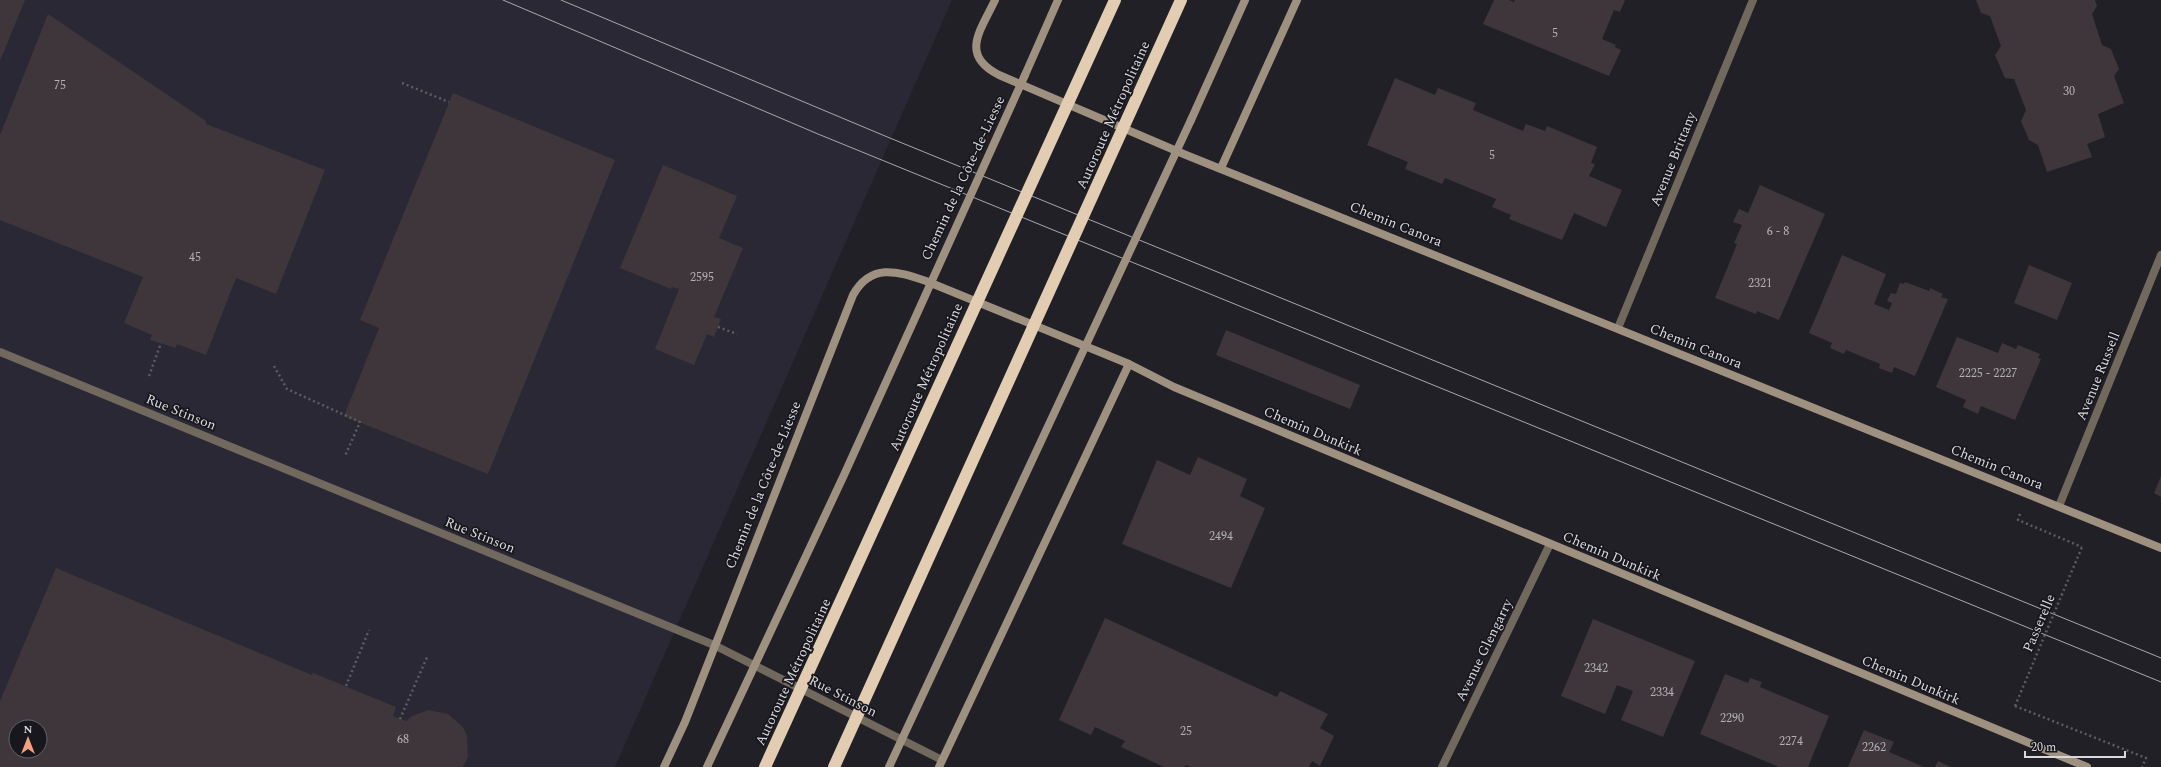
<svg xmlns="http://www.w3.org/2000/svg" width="2161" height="767" font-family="Spectral,serif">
<rect width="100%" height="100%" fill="#212027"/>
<path fill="#2a2835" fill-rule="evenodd" d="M 0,0 L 952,0 L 615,767 L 0,767 ZM 16,727 L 40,727 L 40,751 L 16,751 Z"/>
<g fill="#3e363a" fill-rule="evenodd">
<polygon points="0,0 25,0 0,61"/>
<polygon points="1494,0 1509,0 1514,2 1515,0 1625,0 1620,12 1614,10 1602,39 1616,45 1615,47 1621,50 1609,76 1483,24"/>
<polygon points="1976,0 2095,0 2097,6 2092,14 2102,45 2111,49 2119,69 2114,76 2124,103 2098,114 2105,137 2087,144 2092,157 2047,172 2038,145 2029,140 2021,121 2026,110 2014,79 2005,78 1995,55 2001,46 1990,16 1981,13"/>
<polygon points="48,14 206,121 206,124 325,170 276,294 236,278 206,355 177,344 176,348 150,340 152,335 124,323 143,277 0,220 0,135"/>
<polygon points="1395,78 1435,95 1438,88 1476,103 1473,110 1523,131 1526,124 1545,131 1547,126 1597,147 1591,163 1595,164 1589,176 1622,190 1606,227 1574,213 1562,240 1509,219 1511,215 1492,207 1496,199 1445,178 1442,184 1405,169 1408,162 1367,145"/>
<polygon points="453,93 615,160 488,474 344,416 379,328 360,320"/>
<polygon points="663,165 737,196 719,238 743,248 714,317 721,319 714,337 707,334 694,365 655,349 679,289 672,287 671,289 620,268"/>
<polygon points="1760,185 1825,214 1779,320 1757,311 1756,314 1715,298 1737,244 1734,243 1742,225 1733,222 1739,209 1748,213"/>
<polygon points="1842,255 1886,274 1874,304 1889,310 1892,303 1887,301 1891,293 1896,294 1900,283 1904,284 1905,282 1929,291 1930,288 1943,294 1941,297 1948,299 1915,376 1894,367 1892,373 1879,368 1880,364 1846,350 1844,354 1830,348 1832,343 1809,333"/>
<polygon points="2029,265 2072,283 2057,320 2014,303"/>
<polygon points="1226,330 1360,385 1350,409 1216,355"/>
<polygon points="1957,337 1998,353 2002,343 2016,349 2018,345 2040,354 2038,358 2041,359 2015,420 1981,406 1978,414 1963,407 1966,400 1936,387"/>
<polygon points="1198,457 1247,479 1240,496 1265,508 1231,588 1122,544 1157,460 1190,475"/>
<polygon points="2161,476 2161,497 2154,493"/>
<path d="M 56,568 L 312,675 L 313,673 L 396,707 L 393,716 L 406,721 L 412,716 L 428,710 L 448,714 L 463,727 L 467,736 L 468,757 L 464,765 L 462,767 L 0,767 L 0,701 ZM 16,727 L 40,727 L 40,751 L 16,751 Z"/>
<polygon points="1105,618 1277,697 1280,691 1328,714 1320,728 1334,736 1320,766 1312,761 1309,767 1190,767 1186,765 1184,767 1164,767 1121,747 1125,741 1095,727 1091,735 1059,720"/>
<polygon points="1593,619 1695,661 1663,737 1621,720 1633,691 1617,685 1605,714 1561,696"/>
<polygon points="1725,674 1748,683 1750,678 1762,682 1760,687 1829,716 1808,767 1779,767 1700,734"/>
<polygon points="1864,730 1894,742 1889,752 1924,767 1848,767"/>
<polygon points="1938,761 1951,767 1935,767"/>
</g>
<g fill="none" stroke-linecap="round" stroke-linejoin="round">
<g stroke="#5d5c62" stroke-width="2.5" stroke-dasharray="2 3" stroke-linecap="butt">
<polyline points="402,83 449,102"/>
<polyline points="718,327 737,334"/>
<polyline points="274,366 287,389 360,422 345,456"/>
<polyline points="149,376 161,343"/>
<polyline points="2020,514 2018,520 2082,547"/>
<polyline points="346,686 369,630"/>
<polyline points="2015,706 2146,758 2142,767"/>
<polyline points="400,719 428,655"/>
</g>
<g stroke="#71695e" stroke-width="8">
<polyline points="1618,328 1753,0"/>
<polyline points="0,352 714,645 942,760"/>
<polyline points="2059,506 2161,255"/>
<polyline points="1442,767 1550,544"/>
</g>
<g stroke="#9f9180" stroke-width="8">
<path d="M 995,0 C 981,30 959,55 999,75 L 1186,155 L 2161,548"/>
<polyline points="1025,75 1058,0"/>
<polyline points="1191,120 1245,0"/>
<polyline points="1221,168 1297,0"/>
<path d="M 664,767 L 685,722 L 853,295 C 871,263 896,271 926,281 L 1129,364 L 1174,387 L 2087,767"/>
<polyline points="939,767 1129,364"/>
</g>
<g stroke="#a8a7ac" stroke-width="1">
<polyline points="503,0 818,134 2161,682"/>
<polyline points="561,0 885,136 2161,658"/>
</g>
<polyline stroke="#5d5c62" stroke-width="2.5" stroke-dasharray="2 3" stroke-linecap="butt" points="2015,706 2082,547"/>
<g stroke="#9f9180" stroke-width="8">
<polyline points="707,767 844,475 1025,75"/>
<polyline points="889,767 1191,120"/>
</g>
<g stroke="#e3cdb2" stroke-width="12">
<polyline points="765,767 1115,0"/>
<polyline points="834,767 1181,0"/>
</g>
</g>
<g text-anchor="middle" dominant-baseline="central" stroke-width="3.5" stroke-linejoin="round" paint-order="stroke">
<g font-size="12" fill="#b2b0b4">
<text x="1555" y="33">5</text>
<text x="60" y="85">75</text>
<text x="2069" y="91">30</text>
<text x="1492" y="155">5</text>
<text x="1778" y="231">6 - 8</text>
<text x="195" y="257">45</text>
<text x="702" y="277">2595</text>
<text x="1760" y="283">2321</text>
<text x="1988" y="373">2225 - 2227</text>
<text x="1221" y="536">2494</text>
<text x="1596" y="668">2342</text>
<text x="1662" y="692">2334</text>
<text x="1732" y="718">2290</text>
<text x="1186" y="731">25</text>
<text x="403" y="739">68</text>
<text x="1791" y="741">2274</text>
<text x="1874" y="747">2262</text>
</g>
<g font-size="14" fill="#d9d9dd" stroke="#18171d">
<text transform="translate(1113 115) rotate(-66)">Autoroute Métropolitaine</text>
<text transform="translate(1673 159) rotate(-68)">Avenue Brittany</text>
<text transform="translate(963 178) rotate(-65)">Chemin de la Côte-de-Liesse</text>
<text transform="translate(1396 224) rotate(22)">Chemin Canora</text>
<text transform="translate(1696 346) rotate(22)">Chemin Canora</text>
<text transform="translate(2098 376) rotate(-68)">Avenue Russell</text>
<text transform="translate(926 377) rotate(-66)">Autoroute Métropolitaine</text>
<text transform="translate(181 412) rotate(22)">Rue Stinson</text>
<text transform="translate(1313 431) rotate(23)">Chemin Dunkirk</text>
<text transform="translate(1997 467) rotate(22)">Chemin Canora</text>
<text transform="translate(763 485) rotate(-68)">Chemin de la Côte-de-Liesse</text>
<text transform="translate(480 535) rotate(22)">Rue Stinson</text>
<text transform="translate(1612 556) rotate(23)">Chemin Dunkirk</text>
<text transform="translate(2039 623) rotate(-67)">Passerelle</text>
<text transform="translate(1484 650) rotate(-64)">Avenue Glengarry</text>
<text transform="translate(793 672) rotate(-65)">Autoroute Métropolitaine</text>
<text transform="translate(1911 680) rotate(23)">Chemin Dunkirk</text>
<text transform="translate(843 696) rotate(27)">Rue Stinson</text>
</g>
</g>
<g transform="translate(28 739)"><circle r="19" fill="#18171d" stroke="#65656a"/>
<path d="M0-3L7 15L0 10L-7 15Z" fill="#f2a081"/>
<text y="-6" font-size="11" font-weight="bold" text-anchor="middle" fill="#d9d9dd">N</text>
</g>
<path d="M2025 751v6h100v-6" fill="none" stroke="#d9d9dd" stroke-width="2"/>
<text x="2031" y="751" font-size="12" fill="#d9d9dd" stroke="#18171d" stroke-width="3" paint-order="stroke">20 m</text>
</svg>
